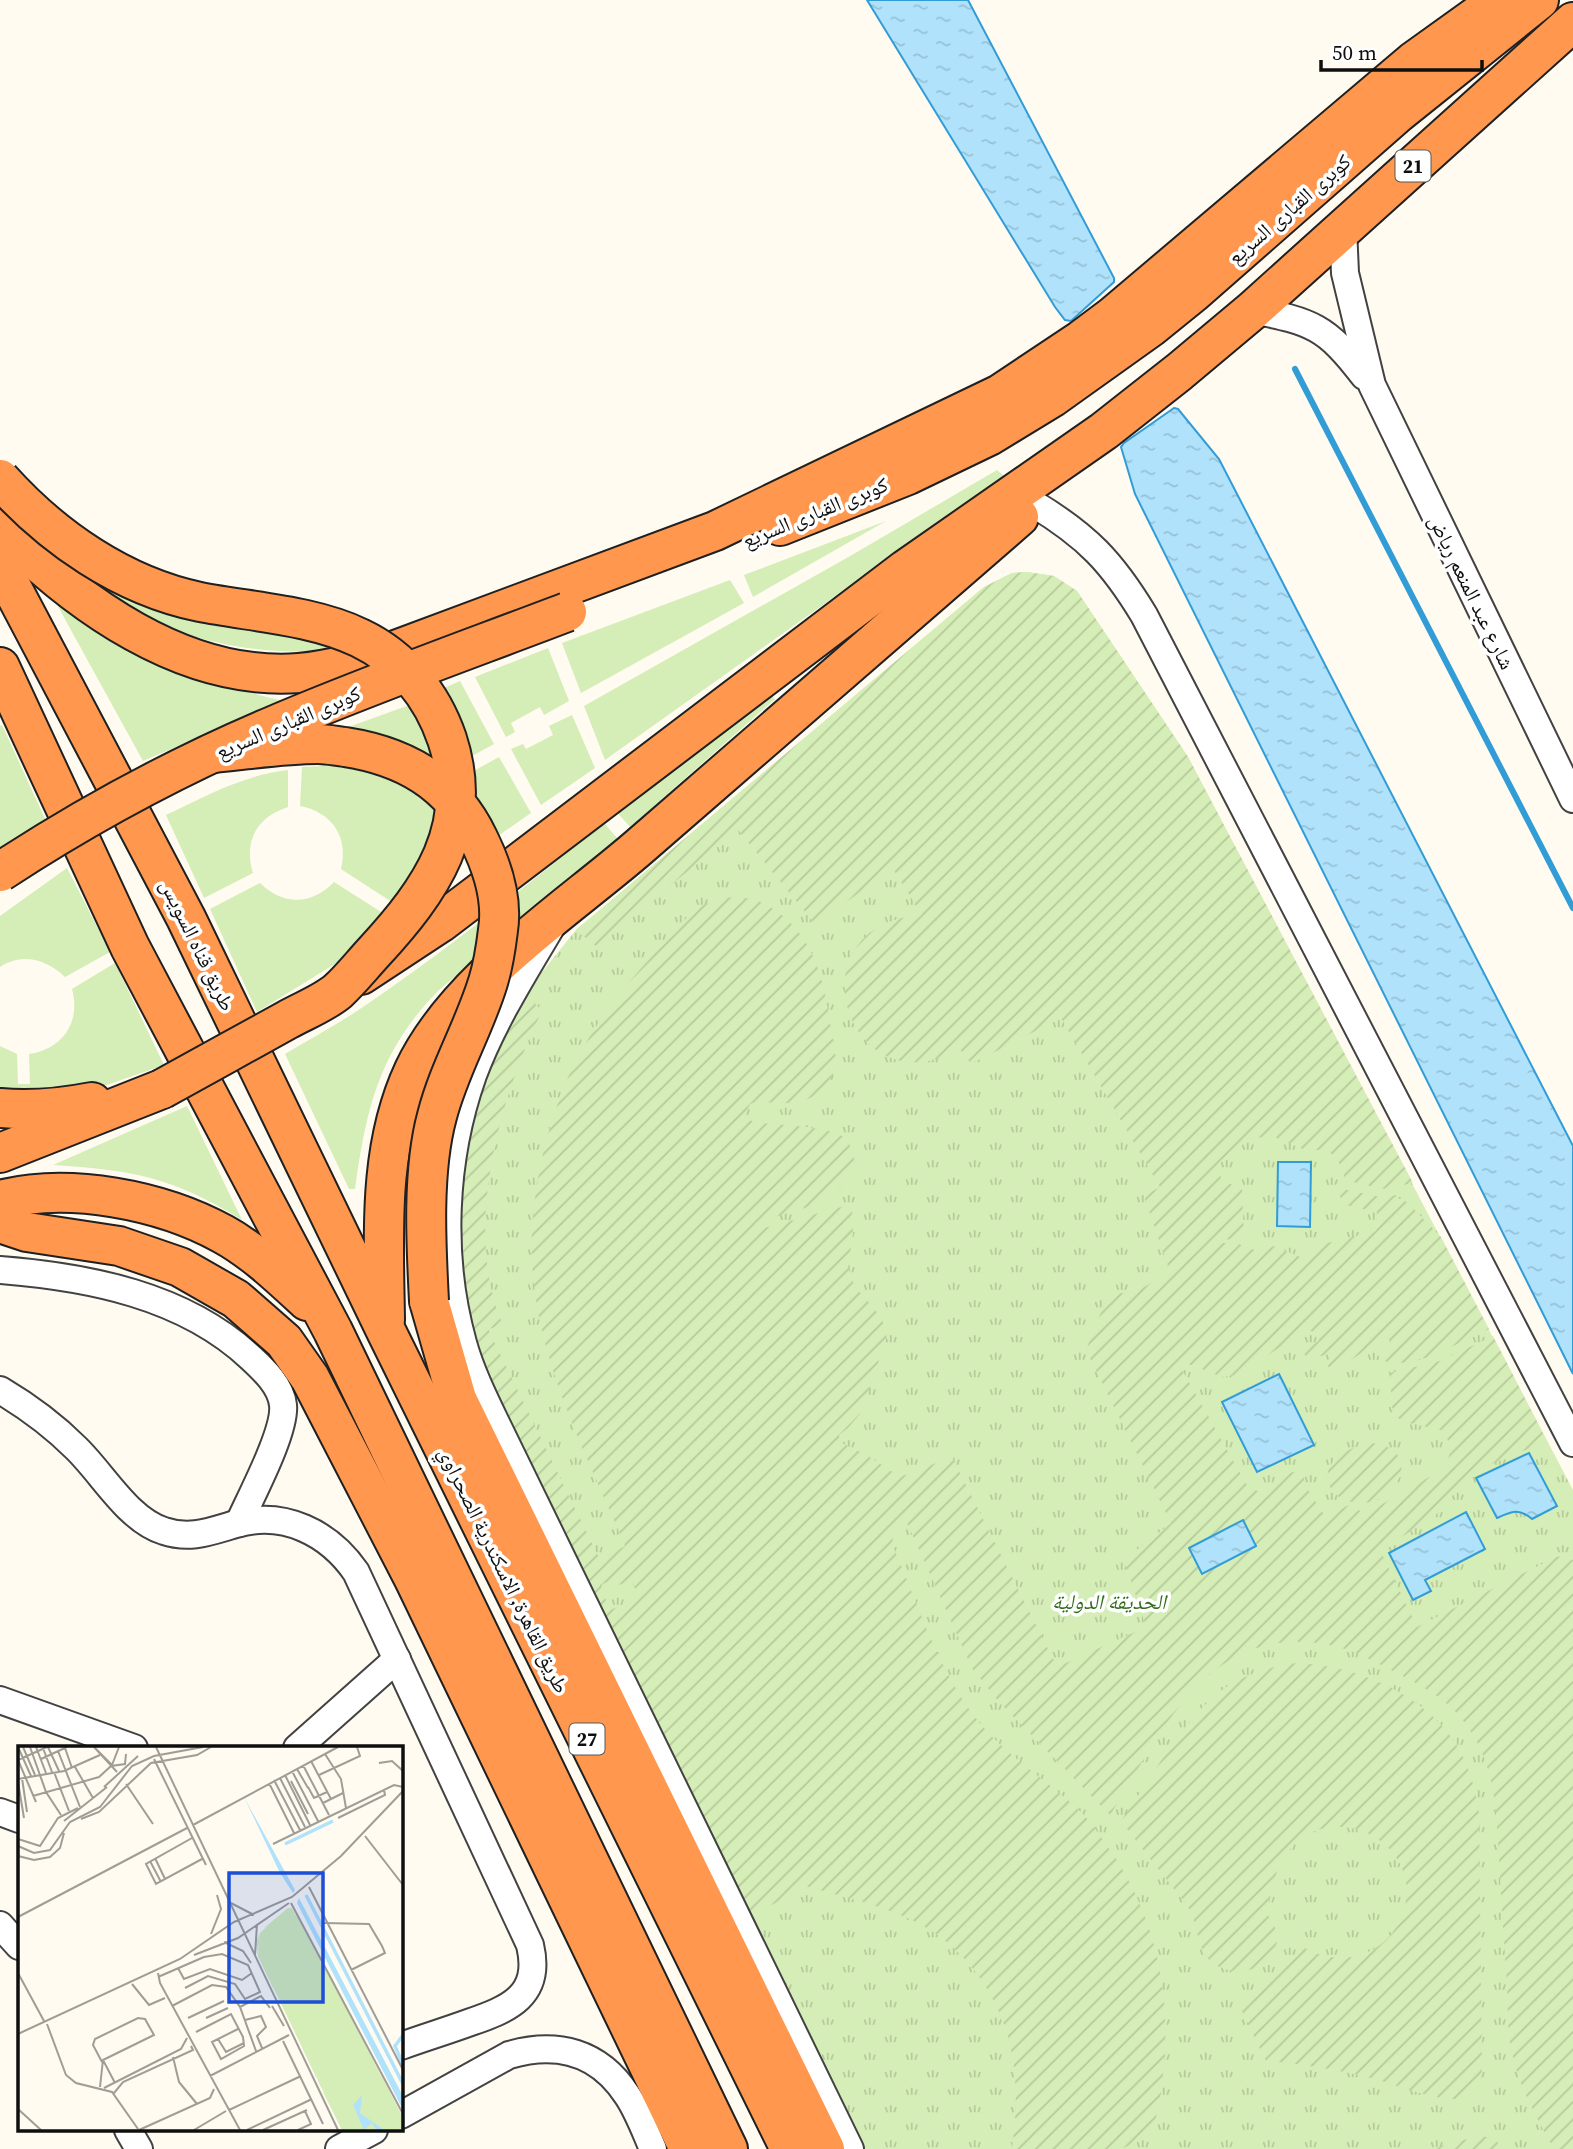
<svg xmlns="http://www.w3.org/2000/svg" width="1573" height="2149" font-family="'Source Serif 4','Noto Naskh Arabic',serif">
<defs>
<pattern id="park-tufts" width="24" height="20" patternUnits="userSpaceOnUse" patternTransform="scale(1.75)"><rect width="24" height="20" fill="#d5edb6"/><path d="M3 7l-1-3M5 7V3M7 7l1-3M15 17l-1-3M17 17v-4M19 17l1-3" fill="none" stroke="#b6ca9b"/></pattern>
<pattern id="garden-furrows" width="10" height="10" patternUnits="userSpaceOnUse" patternTransform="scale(1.75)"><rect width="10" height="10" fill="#d5edb6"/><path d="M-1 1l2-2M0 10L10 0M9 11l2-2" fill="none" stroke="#b6ca9b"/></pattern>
<pattern id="water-ripples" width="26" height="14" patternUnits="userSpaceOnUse" patternTransform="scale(1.75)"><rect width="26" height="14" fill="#b0e2fb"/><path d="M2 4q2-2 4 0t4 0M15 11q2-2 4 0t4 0" fill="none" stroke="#96c1d6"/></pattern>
</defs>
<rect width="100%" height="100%" fill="#fffbf0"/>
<g fill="#d5edb6">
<polygon points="997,470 1004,476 605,760 584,706 852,555"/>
<polygon points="886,521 753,597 744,575"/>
<path d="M 55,547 L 229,625 L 348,648 C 269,659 187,644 119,603 C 109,597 96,591 87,583 C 75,572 65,559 55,547 Z"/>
<polygon points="730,580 744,603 581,693 562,643"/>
<polygon points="55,601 190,675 220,685 283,701 143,761"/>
<polygon points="548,648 569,701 544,715 540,707 511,723 515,732 506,737 475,677"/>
<polygon points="460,681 494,744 472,756 460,715 444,688"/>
<polygon points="770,694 775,699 630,827 616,811"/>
<polygon points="415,703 444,774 321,737"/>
<polygon points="572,715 595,768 541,805 511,749 523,744 526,749 553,735 549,726"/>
<polygon points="2,725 47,823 0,855 0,726"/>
<polygon points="499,757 531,813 495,838 472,805 472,772"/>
<path d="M 323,766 C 369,767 408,783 441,816 L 398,906 L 341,869 C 349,837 332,812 300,806 L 302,767 Z"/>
<path d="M 288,770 L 288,807 C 257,817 243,841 253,873 L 204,898 L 166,815 C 206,796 244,775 288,770 Z"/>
<path d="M 604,823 L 617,838 L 438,991 C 379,1051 366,1109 355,1189 L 349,1189 L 285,1054 C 308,1040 331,1028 354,1013 C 441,955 522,889 604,823 Z"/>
<path d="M 67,868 L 110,952 L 65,977 C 47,960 23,952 0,967 L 0,916 Z"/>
<path d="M 334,882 L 389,917 L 356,948 L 338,962 L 257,1012 L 210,909 L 260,883 C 283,906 312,905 334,882 Z"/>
<path d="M 115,963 L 164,1065 L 98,1088 L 0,1093 L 0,1046 L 17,1054 L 18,1084 L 30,1084 L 29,1054 C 63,1049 81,1022 72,989 Z"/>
<path d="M 187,1106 L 242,1220 C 173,1177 132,1170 53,1165 Z"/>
</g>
<polygon fill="url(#park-tufts)" points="1027,572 1054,576 1077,591 1188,757 1573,1490 1573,2149 862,2149 748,1918 462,1304 525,993 576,930 984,587 1012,573"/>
<g fill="url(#garden-furrows)" fill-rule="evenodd">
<path d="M 1027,572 L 1054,576 L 1077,591 L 1188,757 L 1413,1183 L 1382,1189 L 1345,1180 L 1342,1167 L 1332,1154 L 1324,1150 L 1305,1150 L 1277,1138 L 1253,1137 L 1219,1162 L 1221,1180 L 1242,1189 L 1244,1237 L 1211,1242 L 1239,1244 L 1257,1252 L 1274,1246 L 1300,1257 L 1315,1246 L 1376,1231 L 1377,1212 L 1345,1205 L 1339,1195 L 1343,1189 L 1381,1197 L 1393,1196 L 1407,1202 L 1441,1237 L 1489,1329 L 1430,1357 L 1391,1365 L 1377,1355 L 1393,1345 L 1387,1337 L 1333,1371 L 1327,1365 L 1326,1362 L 1331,1357 L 1329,1354 L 1308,1359 L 1301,1349 L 1319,1341 L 1309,1328 L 1238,1375 L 1222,1377 L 1186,1363 L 1180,1366 L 1248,1487 L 1260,1492 L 1274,1484 L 1276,1475 L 1301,1471 L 1308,1490 L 1323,1513 L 1333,1513 L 1349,1505 L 1366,1514 C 1380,1505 1394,1497 1409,1489 C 1431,1476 1467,1460 1441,1430 L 1405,1422 L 1396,1417 L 1392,1407 L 1390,1373 L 1440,1361 L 1493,1336 L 1547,1441 L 1473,1472 L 1434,1517 L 1380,1550 L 1417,1627 L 1556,1557 L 1563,1556 L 1573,1560 L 1573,2149 L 1554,2149 C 1537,2119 1519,2087 1512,2053 C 1507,2031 1508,2007 1507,1984 C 1504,1942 1501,1900 1499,1858 C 1496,1807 1495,1759 1461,1718 C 1444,1697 1421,1686 1397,1673 C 1377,1663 1357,1651 1334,1646 C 1208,1619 1165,1729 1110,1815 L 999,1702 L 972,1668 L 904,1516 L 894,1530 L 892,1544 C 918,1604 941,1679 984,1728 C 1010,1758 1052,1784 1081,1812 C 1093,1824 1103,1840 1113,1854 C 1169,1940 1177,2037 1152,2135 L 1121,2149 L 1012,2149 C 1015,2126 1017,2102 1015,2079 C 1011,2007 967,1940 898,1914 C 868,1902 836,1895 806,1886 L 748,1918 L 483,1374 L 453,1244 L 475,1091 L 525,993 L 542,1011 C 499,1098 462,1232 503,1325 L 488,1329 L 600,1560 L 625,1546 C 583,1445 526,1343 532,1229 C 535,1182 545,1135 563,1090 C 585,1033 623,987 664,943 C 675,930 686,915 702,906 C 747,882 789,910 810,950 C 827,982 829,1023 836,1058 C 833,1091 809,1105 778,1103 C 768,1103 759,1101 750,1104 L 745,1115 L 749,1120 L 755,1122 C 774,1125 828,1126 842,1136 C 852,1144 854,1155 855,1166 C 837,1210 792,1208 755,1224 L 757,1230 L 852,1204 C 852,1216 854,1230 852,1243 C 850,1254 846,1263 850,1275 C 858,1300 889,1312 886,1340 L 860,1414 L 848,1428 L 839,1435 L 840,1442 L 868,1456 L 900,1477 L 952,1457 L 1057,1667 L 1146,1627 L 1124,1560 L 1171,1523 L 1086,1350 L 1107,1297 C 1134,1289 1150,1292 1168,1266 L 1144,1196 L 1160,1187 L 1061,1018 L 971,1064 L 960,1049 C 846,1113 788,924 922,915 L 893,869 L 815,924 L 738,830 L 596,946 L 576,930 L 984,587 L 1012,573 ZM 616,1579 L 619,1585 L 632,1580 L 637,1594 L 627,1598 L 628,1603 L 610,1610 L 600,1585 Z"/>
<path d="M 1371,1443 C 1431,1448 1392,1522 1341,1498 C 1335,1495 1330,1488 1328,1482 C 1323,1458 1353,1446 1371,1443 Z"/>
<path d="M 1297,1663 C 1353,1665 1418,1691 1452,1738 C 1468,1761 1475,1787 1479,1813 L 1482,2070 C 1481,2083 1474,2095 1461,2098 C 1442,2104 1389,2082 1367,2077 C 1333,2069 1300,2064 1266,2061 L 1239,2005 L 1303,1947 C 1325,1959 1347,1962 1370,1951 C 1385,1944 1396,1931 1402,1916 C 1430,1843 1327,1791 1284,1857 C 1274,1873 1272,1894 1266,1913 C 1300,1951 1248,1988 1213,1963 C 1196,1950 1199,1928 1190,1910 C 1184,1900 1174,1890 1167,1880 C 1152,1861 1136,1841 1121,1821 C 1149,1781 1190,1708 1231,1684 C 1252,1672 1274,1666 1297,1663 Z"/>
<polygon points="1480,2136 1493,2138 1505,2149 1428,2149"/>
</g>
<g fill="url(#water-ripples)" stroke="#329cd7" stroke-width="2">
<polygon points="867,0 968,0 1114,278 1114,282 1071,321 1065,320 1055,307"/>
<polygon points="1174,408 1178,409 1219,459 1573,1146 1573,1374 1135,494 1121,447 1124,443"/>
<polygon points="1278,1162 1311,1162 1310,1227 1277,1226"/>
<polygon points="1279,1374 1314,1445 1257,1472 1222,1402"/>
<path d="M 1529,1453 L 1557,1506 L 1532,1519 C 1519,1508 1512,1511 1497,1518 L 1476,1478 Z"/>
<polygon points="1466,1512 1485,1549 1425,1580 1431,1591 1413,1600 1389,1553"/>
<polygon points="1243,1520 1256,1546 1202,1574 1189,1548"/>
</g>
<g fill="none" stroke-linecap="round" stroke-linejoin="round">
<polyline stroke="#329cd7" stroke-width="6" points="1295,369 1573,908"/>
<g stroke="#424242" stroke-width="30">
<g id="minor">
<polyline points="1343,228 1345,273 1372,385 1573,799"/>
<path d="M 1253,310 C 1312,322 1326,326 1364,376"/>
<path d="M 1034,504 C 1087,536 1112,562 1144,615 L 1573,1443"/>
<path d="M 550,929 C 522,976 492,1024 473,1075 C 443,1160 439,1257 463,1343 C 471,1372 485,1400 498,1427 L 850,2149"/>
<path d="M 0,1270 C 88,1277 184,1295 251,1358 C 264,1370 281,1386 283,1405 C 286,1431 251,1496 239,1523"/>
<path d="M 0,1390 C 27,1406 53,1425 76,1448 C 103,1474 128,1520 164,1531 C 191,1540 211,1531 236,1524 C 284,1510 329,1533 356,1572 L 530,1945 C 542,1996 509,2009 468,2023 C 446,2031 423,2038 401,2046"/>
<polyline points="0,1700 134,1748"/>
<polyline points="297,1748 397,1659"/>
<polyline points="0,1812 19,1819"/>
<polyline points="0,1925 19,1946"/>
<path d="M 401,2115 L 509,2055 C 557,2041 599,2052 627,2095 C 638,2111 645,2131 653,2149"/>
<polyline points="128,2130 139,2149"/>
<polyline points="339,2149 374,2130"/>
</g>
</g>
<g stroke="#202020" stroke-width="42">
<g id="highway">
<path d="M 0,526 C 76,603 184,682 299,673 C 332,670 361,661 393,651 L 715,531 L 1000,394 L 1081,340 L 1113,316 L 1414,61 L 1499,0"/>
<polyline points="780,526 908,475 989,436 1053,397 1151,327 1193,293 1398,113 1539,0"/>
<polyline points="0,565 186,918 385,1329 790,2149"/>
<polyline points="0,667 130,947 333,1331 728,2149"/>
<polyline points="361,975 440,923 906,569 1104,431 1179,372 1253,310 1573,22"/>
<path d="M 0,1108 C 31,1111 61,1108 92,1102"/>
<polyline points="0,1153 162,1089"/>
<path d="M 0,1200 C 69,1182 161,1200 223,1234 C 254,1251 281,1277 307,1301"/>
<polyline points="0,1223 27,1232 119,1246 180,1267 236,1299 284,1341 310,1378 414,1579 689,2149"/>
<polyline points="429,1301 457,1399 825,2149"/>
<path d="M 385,1320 C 384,1236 377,1149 414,1070 C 456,981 565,911 639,847 C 766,738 892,627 1019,517"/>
</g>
</g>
<use href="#minor" stroke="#fff" stroke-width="26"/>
<use href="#highway" stroke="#ff984e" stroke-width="38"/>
<g stroke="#202020" stroke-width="42" stroke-linecap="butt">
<g id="highway-bridge">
<path d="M 0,479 C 52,537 122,586 200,602 C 251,612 313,615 360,638 C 402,658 432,695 447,739 C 476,827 431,890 374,952 C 362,965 351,979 338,991 C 324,1003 303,1011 287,1020 C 245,1043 204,1066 162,1089"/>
<path d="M 213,753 C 247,750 283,744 318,744 C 327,744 336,746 345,747 C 404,756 451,782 478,838 C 492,866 503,898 498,930 C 496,947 493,966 488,982 C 474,1028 449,1069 437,1116 C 422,1171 426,1244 429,1301"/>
<path d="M 0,872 C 87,815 180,765 275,725 C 371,684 470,649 567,612"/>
</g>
</g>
<use href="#highway-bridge" stroke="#ff984e" stroke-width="38"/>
</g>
<g text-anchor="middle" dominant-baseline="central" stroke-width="7" stroke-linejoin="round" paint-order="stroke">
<g fill="#fff" stroke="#575757" stroke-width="2">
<rect x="1395.5" y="150.5" width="35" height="31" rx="5"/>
<rect x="569.5" y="1723.5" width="35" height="31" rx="5"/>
</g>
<g font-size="19" font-weight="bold" fill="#0f0f0f">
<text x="1413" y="166">21</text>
<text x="587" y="1739">27</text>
</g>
<g font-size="21" fill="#0f0f0f" stroke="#fff">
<text transform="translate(1289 209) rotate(-41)">كوبرى القبارى السريع</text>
<text transform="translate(815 512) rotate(-22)">كوبرى القبارى السريع</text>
<text transform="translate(1472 592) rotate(64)">شارع عبد المنعم رياض</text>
<text transform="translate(288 722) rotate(-23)">كوبرى القبارى السريع</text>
<text transform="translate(198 945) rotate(64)">طريق قناه السويس</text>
<text transform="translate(504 1570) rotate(64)">طريق القاهرة, الاسكندرية الصحراوي</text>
</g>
<g font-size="21" font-style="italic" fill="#2e6c19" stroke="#fff">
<text x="1109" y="1601">الحديقة الدولية</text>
</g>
</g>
<g transform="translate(18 1746)">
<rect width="385" height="385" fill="#fffbf0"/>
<path d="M 270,162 L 274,162 L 385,372 L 385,384 L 324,384 L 240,210 L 242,187 Z" fill="#d5edb6"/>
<path d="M 270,162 L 282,173 L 303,214 L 293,220 L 295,224 L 307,221 L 362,328 L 357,327 L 354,334 L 361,340 L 359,334 L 363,329 L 385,372 L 385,378 L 374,384 L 371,362 L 362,358 L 354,370 L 360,371 L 359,375 L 344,368 L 342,366 L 347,368 L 356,360 L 345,347 L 327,355 L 333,373 L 327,377 L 330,383 L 324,384 L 305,346 L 320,337 L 304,343 L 300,335 L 313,326 L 298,331 L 279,290 L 277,269 L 282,268 L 288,282 L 282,264 L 300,255 L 312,276 L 304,295 L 318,272 L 302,252 L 300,236 L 299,252 L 286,251 L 265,219 L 280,245 L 280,255 L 273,258 L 268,244 L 255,242 L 240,210 L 238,196 L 242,187 L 240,207 L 247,220 L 243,197 L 256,181 L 261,191 L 255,194 L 261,196 L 264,207 L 261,214 L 268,214 L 274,227 L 279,225 L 276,208 L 280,198 L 274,189 L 263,190 L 264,180 L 259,183 L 255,177 L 245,183 Z" fill="#d5edb6"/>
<path d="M 226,51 L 277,144 L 275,147 L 262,127 ZM 281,152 L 385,350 L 385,364 L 279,157 ZM 344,349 L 342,367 L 366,384 L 358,384 L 354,377 L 346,384 L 335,359 Z" fill="#b0e2fb"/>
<path fill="none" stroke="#b0e2fb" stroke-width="3.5" d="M 267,98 L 315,75M 288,149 L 385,338M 385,289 L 377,300 L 385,319"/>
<path fill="none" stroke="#9f9d96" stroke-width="2" d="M 0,1 L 13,30M 5,1 L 17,29M 12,1 L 28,46 L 43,69M 18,1 L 28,27M 30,1 L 41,25M 76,1 L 99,26M 76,1 L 94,19 L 101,1M 138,1 L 320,384M 25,2 L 34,26M 47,2 L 54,22M 40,5 L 62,61M 307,8 L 323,33 L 328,62M 23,13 L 49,1M 136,13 L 188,119M 0,14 L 18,56M 0,14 L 29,1M 293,15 L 313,53M 361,17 L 374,15 L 385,25M 285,19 L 311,69M 57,21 L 75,52M 279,23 L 290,42M 274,25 L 300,75M 36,26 L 51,65M 267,29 L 292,79M 301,29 L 342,10 L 339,1M 4,32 L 9,66M 262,32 L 287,81M 0,33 L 46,25 L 82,9M 256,34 L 282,84M 273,35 L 290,68M 0,36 L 6,72M 251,37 L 276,87M 108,38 L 135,78M 86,41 L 120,10M 290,41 L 296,52 L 309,46M 15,50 L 81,31 L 93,20 L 107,18 L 108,8M 305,57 L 325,47M 320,72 L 367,49 L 366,44M 63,73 L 81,66 L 133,17 L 179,9 L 193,1M 46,75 L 89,41M 175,79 L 320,1M 347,90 L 385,139M 174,92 L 128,118 L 138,138 L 184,113M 0,93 L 22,100 L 40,72 L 60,62M 255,98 L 376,39 L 385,41M 0,100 L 16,107 L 32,104 L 52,76 L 82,61 L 114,20 L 136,10 L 185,1M 0,110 L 16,114 L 32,111 L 42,102 L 46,87M 137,112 L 147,133M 132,115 L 143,136M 291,141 L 385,324M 211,156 L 236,169M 273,157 L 385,368M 0,171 L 169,82M 306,177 L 351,178 L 364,200 L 367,207 L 333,224M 193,188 L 203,163 L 199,149M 206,196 L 225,205 L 233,217M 176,209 L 220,192 L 271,157M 237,209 L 239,178M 160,222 L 166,233 L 192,223 L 224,234 L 234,227M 0,227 L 26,275M 140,227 L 142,237 L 222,384M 140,231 L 186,211M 114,238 L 131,259 L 147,252M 167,242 L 190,230 L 217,238 L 227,253 L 242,246 L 230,219 L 204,208 L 186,211M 154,260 L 194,239 L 208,241 L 222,261 L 238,305M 254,260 L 266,280M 222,261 L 243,250 L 252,262M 170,272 L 206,255M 188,272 L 210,262M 227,274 L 243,270 L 248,281 L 239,290 L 244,302M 29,278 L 48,329 L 58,337 L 94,346 L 120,383M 178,286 L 213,268 L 225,291 L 226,300 L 203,313 L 194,296 L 220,283M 0,288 L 162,213 L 216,176 L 274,151 L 323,110 L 385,45M 200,293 L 208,306 L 226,297M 265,295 L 305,378M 155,311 L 161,336 L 179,358M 85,314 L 97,337M 192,330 L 271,289M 82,341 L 85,314 L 136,289 L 127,273 L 120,272 L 77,293 L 75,299 L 84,316M 86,342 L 163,303 L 169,292M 96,347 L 105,336 L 175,304 L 173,300M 0,363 L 23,384M 211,364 L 283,330M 121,384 L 192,352 L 196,343M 176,384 L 208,365M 229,384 L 294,353M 245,384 L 289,364M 280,384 L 293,378 L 287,365"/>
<path fill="#1d4ed8" fill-opacity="0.15" stroke="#1d4ed8" stroke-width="3.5" d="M 211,127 L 305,127 L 305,256 L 211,256 Z"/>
<rect width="385" height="385" fill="none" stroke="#0f0f0f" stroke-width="3.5"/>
</g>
<path d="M1321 60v10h161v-10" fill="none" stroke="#0f0f0f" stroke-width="3.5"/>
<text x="1332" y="60" font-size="21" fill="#0f0f0f" stroke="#ffffff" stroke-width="5" paint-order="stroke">50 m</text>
</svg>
